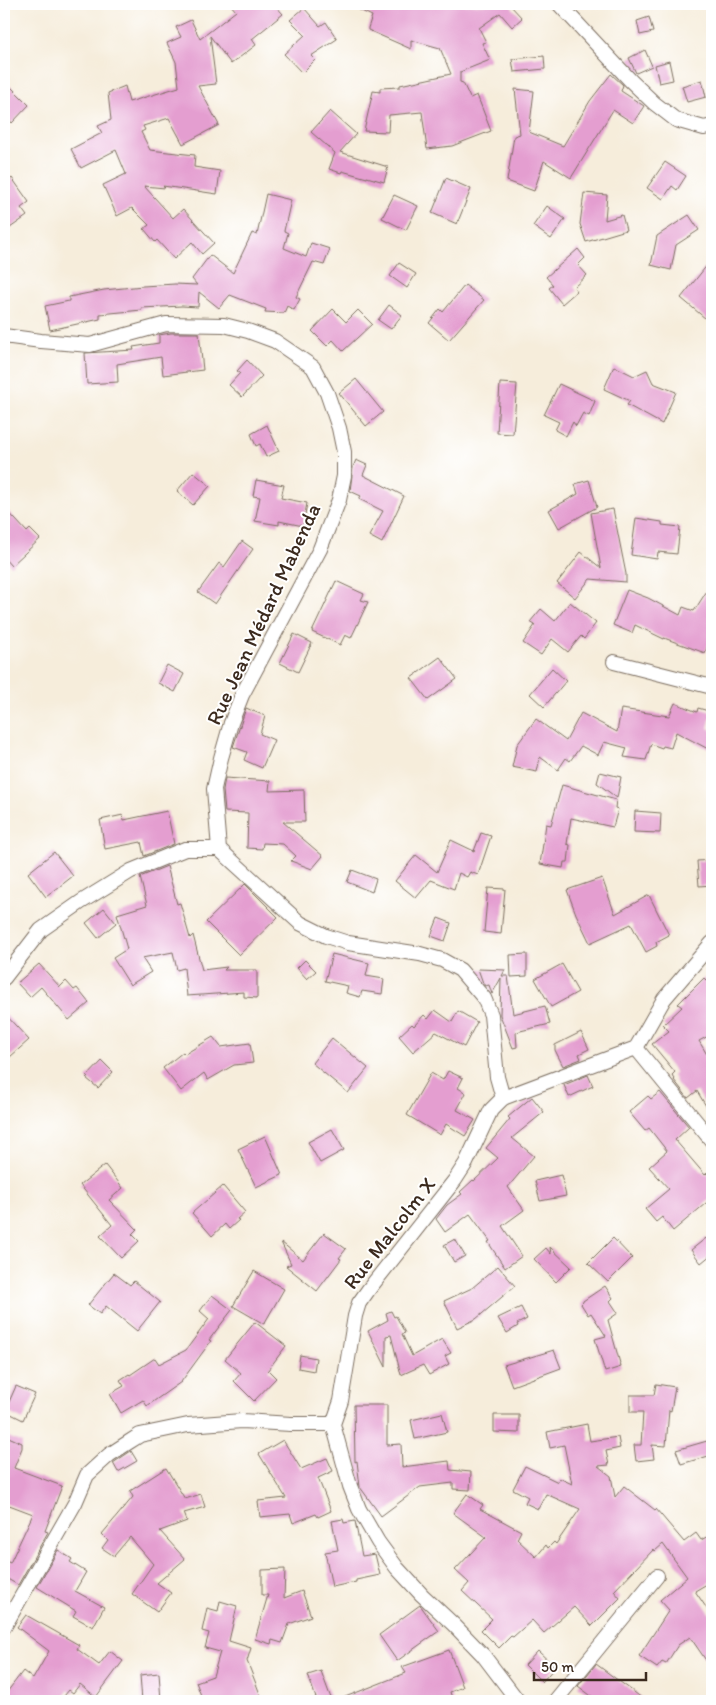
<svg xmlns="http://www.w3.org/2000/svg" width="716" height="1705" font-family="Itim,sans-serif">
<rect width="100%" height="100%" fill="#fff"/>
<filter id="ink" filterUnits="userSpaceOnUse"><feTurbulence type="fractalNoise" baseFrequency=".02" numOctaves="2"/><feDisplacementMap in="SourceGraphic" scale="10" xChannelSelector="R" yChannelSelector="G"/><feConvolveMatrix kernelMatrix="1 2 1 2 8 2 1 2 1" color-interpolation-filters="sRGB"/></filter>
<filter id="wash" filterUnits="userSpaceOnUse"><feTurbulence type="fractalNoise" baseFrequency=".0096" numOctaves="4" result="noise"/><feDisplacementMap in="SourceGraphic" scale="20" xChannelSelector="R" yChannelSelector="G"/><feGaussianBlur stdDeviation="1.12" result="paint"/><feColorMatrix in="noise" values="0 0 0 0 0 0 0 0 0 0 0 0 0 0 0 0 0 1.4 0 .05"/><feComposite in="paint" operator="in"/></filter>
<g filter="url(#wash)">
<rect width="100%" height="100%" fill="#f6eddb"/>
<g id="blocks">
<g fill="#e49ed0">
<polygon points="230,4 274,4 283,14 252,39 256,45 231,64 210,36 216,84 198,86 219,125 183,144 169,118 143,126 145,130 141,132 150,150 195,155 194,167 220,171 217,194 163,186 165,188 144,186 173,218 183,209 214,243 202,254 192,242 174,259 157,240 155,242 144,229 149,225 132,208 117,216 103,185 126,174 116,150 81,168 71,149 102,133 98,126 111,120 108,93 125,86 129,102 179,87 176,62 167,43 181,37 176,27 191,20 200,39 236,11"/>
<polygon points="347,4 450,4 450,5 512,4 510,5 522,18 512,27 500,13 479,28 486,42 482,43 490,60 460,72 460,82 463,83 470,98 477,95 491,131 452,146 427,149 422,112 389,115 388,132 364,131 373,91 380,92 380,88 400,87 400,85 451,74 440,48 411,40 411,49 368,30 368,28 372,16"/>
<polygon points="304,8 320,26 326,22 337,39 311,56 315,60 302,73 284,54 305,35 290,20"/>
<polygon points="649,17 653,32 640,35 637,21"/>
<polygon points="645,50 652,66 636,73 629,58"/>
<polygon points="544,56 545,69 514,72 512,59"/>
<polygon points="669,61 673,80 659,83 655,65"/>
<polygon points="611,74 623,85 621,91 644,106 633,123 613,110 571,178 544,161 534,191 507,181 514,136 520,134 515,89 534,91 529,132 563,146 590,101"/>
<polygon points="4,80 29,105 12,123 4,114"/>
<polygon points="702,80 706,97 687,102 682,86"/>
<polygon points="330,111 356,134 340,152 388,167 384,182 367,177 367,178 342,171 341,173 329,169 335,153 311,132"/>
<polygon points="665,162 686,176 677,190 672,186 663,199 647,188"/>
<polygon points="12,178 29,202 21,208 27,216 10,228 4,219 4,184"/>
<polygon points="446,178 471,189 457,224 432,213"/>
<polygon points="584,193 607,195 605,220 622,215 626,230 586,242 580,224"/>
<polygon points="266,194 291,200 284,231 288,233 284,248 306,257 311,243 330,249 324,265 313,262 296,297 300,299 294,310 287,306 284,313 265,312 266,309 230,295 219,308 199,292 198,307 182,306 141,308 142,310 100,314 100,319 50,330 45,306 69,301 69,297 104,290 143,286 175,284 197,285 192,279 210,255 233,273 252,233 257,235"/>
<polygon points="394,195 418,206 406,230 382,218"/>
<polygon points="547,206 565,219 551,239 533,226"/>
<polygon points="689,215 699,230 676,245 671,270 651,265 657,236"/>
<polygon points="578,249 585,258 578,265 587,275 574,287 577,291 562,304 549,288 553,285 546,277"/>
<polygon points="712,259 712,324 681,298"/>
<polygon points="399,263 416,274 407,288 390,276"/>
<polygon points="465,285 484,300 449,340 429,323 440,309 443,312"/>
<polygon points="389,305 402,315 391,329 378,320"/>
<polygon points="333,309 346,322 358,310 372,324 343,351 333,340 327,346 312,331"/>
<polygon points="171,333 199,333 203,370 163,375 161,357 117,364 118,382 87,384 85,353 134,350 133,347 159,343 159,335"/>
<polygon points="247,360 262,376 242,397 229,385 240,373 237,371"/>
<polygon points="614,366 634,376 647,370 653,383 676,392 662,424 627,405 630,401 604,389"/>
<polygon points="356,379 383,412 366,426 339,393"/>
<polygon points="500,383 517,384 513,434 497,433"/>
<polygon points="559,384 595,401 589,416 583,413 576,426 573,422 566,436 555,430 559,422 544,415"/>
<polygon points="267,425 279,451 266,457 260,444 256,446 251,434"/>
<polygon points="356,460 367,465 363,475 404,496 382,543 369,536 383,511 359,499 361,496 350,491 353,467"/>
<polygon points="193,472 210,486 193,505 177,491"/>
<polygon points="256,480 284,485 281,498 307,503 303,526 279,521 279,525 255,521 260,497 253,496"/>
<polygon points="589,480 597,507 559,528 549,510 578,494 575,484"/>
<polygon points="4,507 27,532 30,529 40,539 11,566 4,558"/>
<polygon points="613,509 626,574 626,582 590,579 575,598 557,583 581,552 601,568 591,513"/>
<polygon points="636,518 662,522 662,525 680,527 677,554 658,552 657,559 631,555"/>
<polygon points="242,541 253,549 215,604 198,592 219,563 224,567"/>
<polygon points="336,581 364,594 361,600 368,602 351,638 345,635 340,645 312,632"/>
<polygon points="712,583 712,646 708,645 705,653 664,638 664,639 635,625 632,633 613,625 627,590 648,598 680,615 683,607 694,611"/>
<polygon points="570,602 596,623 584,639 581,636 568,652 552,639 541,655 523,643 535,625 530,622 541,609 555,621"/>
<polygon points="294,634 312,643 298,672 280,663"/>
<polygon points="440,657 457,679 428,700 411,678"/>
<polygon points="167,665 184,674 175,692 158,683"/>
<polygon points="552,668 566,681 544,707 530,694"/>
<polygon points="675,703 697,712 698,708 712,712 708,728 712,730 712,751 676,732 671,748 663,746 662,748 651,744 646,760 624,757 627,748 604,742 598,755 581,746 570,761 566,758 558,770 540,757 537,772 512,767 517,745 536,719 566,741 581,713 617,732 621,709 669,716"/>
<polygon points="246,708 265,716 260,734 274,740 262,768 244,760 247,752 233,747"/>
<polygon points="600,772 621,777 617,798 597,783"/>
<polygon points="225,778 270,781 269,791 304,790 305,822 283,822 323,856 312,869 291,861 296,856 283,844 263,843 262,849 247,848 248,813 225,812 223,790"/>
<polygon points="562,785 616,800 615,808 618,809 613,827 571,818 567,844 570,845 568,862 564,862 563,868 540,864 546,824 551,825"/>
<polygon points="167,811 174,844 144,856 141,842 105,849 100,820 123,815 124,820"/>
<polygon points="635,811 661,813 660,833 634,832"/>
<polygon points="481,833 491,836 478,875 470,872 467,877 459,873 454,889 431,880 416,898 395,881 416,855 437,872 451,840 474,851"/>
<polygon points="54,852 73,876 46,897 28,873"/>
<polygon points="712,860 712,885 699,886 697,861"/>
<polygon points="167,866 177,904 180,903 190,938 193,935 202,970 227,967 224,970 257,970 257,998 244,997 244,992 187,996 184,968 177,970 173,952 142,958 151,972 130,985 113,958 127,949 117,914 147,905 140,877"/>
<polygon points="352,870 376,879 372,892 347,882"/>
<polygon points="602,878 615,914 649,895 669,935 656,942 657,946 646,952 631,924 590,943 576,914 567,890"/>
<polygon points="245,884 278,917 239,955 206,922"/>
<polygon points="488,888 505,889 501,934 484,932"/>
<polygon points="104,908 116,923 98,938 86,923"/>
<polygon points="438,918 451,923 445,941 431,936"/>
<polygon points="332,954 369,963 366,976 384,979 382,994 362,991 360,997 346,993 348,986 325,981"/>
<polygon points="527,954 527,976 511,977 510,955"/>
<polygon points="305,960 316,971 307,979 297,968"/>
<polygon points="39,964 60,987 66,981 74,990 77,988 89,1003 69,1020 41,987 30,997 17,983"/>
<polygon points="562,964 578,992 551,1007 535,979"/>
<polygon points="478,969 505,970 502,976 508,976 513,1014 545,1006 550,1024 516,1032 517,1047 513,1048 500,1015 501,978 492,994 489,985 485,986 483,983"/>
<polygon points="712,976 712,1034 699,1041 712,1063 712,1116 697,1091 688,1098 674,1080 675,1079 672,1075 675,1072 652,1044 669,1031 663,1025 682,1007 678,1004 704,978 707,981"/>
<polygon points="435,1010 452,1022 458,1011 477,1022 464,1047 436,1032 413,1052 399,1036 412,1024 414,1026 424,1015 428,1019"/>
<polygon points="4,1013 29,1040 10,1057 4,1050"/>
<polygon points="581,1032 589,1049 579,1054 581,1059 563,1066 555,1050 555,1045"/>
<polygon points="213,1037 221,1047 250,1043 253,1063 234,1065 208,1080 204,1073 181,1091 163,1068 183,1052 185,1054"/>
<polygon points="332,1038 368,1068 348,1093 312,1063"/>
<polygon points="102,1061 113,1072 98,1088 86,1078"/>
<polygon points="448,1071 463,1078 458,1088 466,1093 457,1110 475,1120 465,1136 446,1124 440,1135 407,1115 431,1073 443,1080"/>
<polygon points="588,1075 593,1086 569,1097 564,1085"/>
<polygon points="660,1092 689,1127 675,1140 705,1175 707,1173 712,1179 712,1198 673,1231 662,1217 656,1222 645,1209 669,1189 649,1167 667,1151 649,1128 645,1131 629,1112 648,1096 651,1099"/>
<polygon points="532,1097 544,1112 512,1138 534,1156 508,1187 524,1210 502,1226 522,1256 505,1268 488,1242 490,1241 470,1214 445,1232 436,1219 447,1205 462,1194 460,1192 473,1180 474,1181 498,1158 486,1148 510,1119 508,1117"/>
<polygon points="332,1129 344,1150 320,1163 308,1142"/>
<polygon points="265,1136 282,1175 256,1187 238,1149"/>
<polygon points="105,1165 123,1188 109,1200 137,1229 132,1234 139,1241 121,1258 100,1236 112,1225 80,1185"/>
<polygon points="561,1175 566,1196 540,1201 535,1181"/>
<polygon points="223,1186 245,1212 237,1219 239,1220 229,1229 225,1224 212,1236 192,1213"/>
<polygon points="324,1233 346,1249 339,1258 341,1259 317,1291 286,1266 291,1264 281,1242 303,1260"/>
<polygon points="613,1238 632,1258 608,1282 588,1263"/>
<polygon points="706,1238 712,1246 712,1254 701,1263 691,1250"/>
<polygon points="455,1239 465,1256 454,1262 444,1245"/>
<polygon points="550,1247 571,1267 556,1282 534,1259 546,1248 551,1254"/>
<polygon points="498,1266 515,1286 476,1319 457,1328 444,1301 472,1288"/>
<polygon points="254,1271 284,1289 264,1324 233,1306"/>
<polygon points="114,1273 130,1285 134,1281 160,1302 137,1331 106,1306 100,1314 88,1305"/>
<polygon points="605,1286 613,1298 610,1301 618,1313 608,1320 621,1367 605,1372 595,1339 606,1336 591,1313 588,1315 581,1304 583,1302 583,1301"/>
<polygon points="212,1295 232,1310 209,1340 211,1341 181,1382 147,1406 143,1400 121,1413 110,1394 124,1386 120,1380 129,1374 130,1375 155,1358 159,1364 186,1350 209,1319 200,1311"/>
<polygon points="521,1307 527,1319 517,1324 518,1326 507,1333 498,1318"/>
<polygon points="391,1311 394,1317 396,1316 405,1333 402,1334 412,1356 442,1339 451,1353 445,1356 449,1364 429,1375 423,1365 401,1375 391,1335 386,1336 386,1367 368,1331 388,1320 386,1313"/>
<polygon points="255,1322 286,1346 268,1370 276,1378 254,1401 234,1381 241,1373 225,1359"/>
<polygon points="554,1350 561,1368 512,1386 504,1365"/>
<polygon points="300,1355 316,1358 314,1371 298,1368"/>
<polygon points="656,1384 675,1387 671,1411 669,1410 666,1446 652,1445 654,1459 636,1461 634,1445 641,1445 643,1412 630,1412 630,1395 654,1395"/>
<polygon points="16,1386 35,1394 23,1420 5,1411"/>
<polygon points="354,1405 387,1405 387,1445 401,1444 402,1467 449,1461 450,1470 471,1472 470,1490 453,1489 453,1483 420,1487 381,1516 360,1487 357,1461 355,1462"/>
<polygon points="442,1413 447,1432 415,1439 411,1420"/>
<polygon points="494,1415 519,1415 519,1433 494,1432"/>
<polygon points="587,1424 590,1441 618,1437 620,1448 606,1451 609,1465 598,1466 611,1476 615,1497 624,1486 655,1510 656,1509 684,1542 696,1533 701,1540 712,1534 712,1581 695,1591 712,1616 712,1669 690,1637 678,1645 666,1664 662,1662 657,1668 639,1656 669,1610 660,1600 687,1577 663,1544 655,1551 654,1549 614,1591 620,1598 592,1626 574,1607 544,1633 532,1620 513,1637 511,1636 499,1648 481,1630 492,1619 462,1591 469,1583 455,1570 486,1537 453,1513 467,1494 483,1505 480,1509 521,1531 517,1539 536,1557 546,1545 548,1548 554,1542 556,1544 580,1509 546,1494 538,1509 525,1503 528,1497 513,1489 525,1466 558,1482 559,1478 572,1484 564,1445 550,1448 547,1432"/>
<polygon points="4,1435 22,1443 22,1448 14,1468 62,1486 45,1531 48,1532 18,1585 4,1577 4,1560 10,1563 33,1514 4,1503"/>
<polygon points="283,1440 301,1469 327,1458 333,1471 318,1478 331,1511 318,1517 316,1514 293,1523 290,1514 260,1517 258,1501 286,1498 259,1454"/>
<polygon points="707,1441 712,1455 681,1464 676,1450"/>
<polygon points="131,1451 137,1461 118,1472 113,1463"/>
<polygon points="166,1468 185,1499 201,1494 205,1507 184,1513 187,1521 160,1531 185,1559 157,1583 171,1593 157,1612 132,1594 153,1564 130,1537 114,1556 102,1548 108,1540 102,1534 133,1497 130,1491"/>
<polygon points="343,1519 344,1523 355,1521 362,1556 375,1554 380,1575 356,1580 356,1582 332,1587 325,1552 338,1550 332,1521"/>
<polygon points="58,1550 72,1559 70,1562 86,1572 75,1591 104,1607 93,1627 73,1616 76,1611 37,1587"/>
<polygon points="285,1569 284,1598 302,1591 311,1616 289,1624 282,1643 272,1640 271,1644 255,1639 268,1595 262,1595 262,1570"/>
<polygon points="220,1601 237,1606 229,1641 251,1648 247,1661 262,1699 256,1701 203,1701 196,1682 213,1676 220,1652 205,1648 209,1633 202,1631 207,1608 218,1611"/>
<polygon points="420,1605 439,1631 397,1661 379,1635"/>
<polygon points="26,1615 79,1645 77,1649 99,1665 110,1651 123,1661 96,1697 80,1684 73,1693 69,1690 60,1701 4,1701 4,1696 23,1671 33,1679 49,1651 17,1627"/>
<polygon points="449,1650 463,1687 450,1692 453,1701 335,1701 406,1673 402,1667"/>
<polygon points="538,1651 555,1667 542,1682 525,1665"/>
<polygon points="596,1664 646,1701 598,1701 578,1686"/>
<polygon points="321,1671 332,1701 317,1701 308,1675"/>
<polygon points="159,1673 161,1701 142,1701 140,1675"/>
</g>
</g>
</g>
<g filter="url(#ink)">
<use href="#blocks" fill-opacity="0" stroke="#7c6e60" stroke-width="1"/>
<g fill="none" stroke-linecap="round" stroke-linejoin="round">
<g stroke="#7c6e60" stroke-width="16">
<g id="street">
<polyline points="559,4 631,81 654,103 676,120 704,128 712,126"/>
<polyline points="4,336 41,341 90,345 166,324 224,325 248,331 275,341 313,367 327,393 339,428 344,452 344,476 339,500 320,549 242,695 231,723 221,758 214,789 219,849 300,923 326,936 348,943 420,954 442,960 460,970 484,998 491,1015 497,1077 503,1098"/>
<polyline points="614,662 712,687"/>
<polyline points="4,978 41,930 81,902 131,871 185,849 219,849"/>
<polyline points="636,1048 712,1141"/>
<polyline points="4,1627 75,1503 87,1475 109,1455 129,1442 140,1435 188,1425 242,1421 291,1424 333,1424"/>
<polyline points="518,1701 483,1655 454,1625 422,1595 397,1568 378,1542 359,1509 350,1486 333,1424 341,1401 355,1316 359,1303 369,1289 455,1180 466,1163 491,1110 503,1098 636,1048 664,999 712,943"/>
<polyline points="555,1701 657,1576"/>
</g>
</g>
<use href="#street" stroke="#fff" stroke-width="14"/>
</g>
</g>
<g text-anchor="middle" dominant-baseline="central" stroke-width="4" stroke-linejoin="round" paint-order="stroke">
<g font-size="21" fill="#3b2a1e" stroke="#fff">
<text transform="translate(263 614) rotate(-65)">Rue Jean Médard Mabenda</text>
<text transform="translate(389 1233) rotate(-52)">Rue Malcolm X</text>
</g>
</g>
<rect width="716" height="1705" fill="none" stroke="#fff" stroke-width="20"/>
<path d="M534 1672v8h112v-8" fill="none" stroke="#3b2a1e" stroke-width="2.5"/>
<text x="541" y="1672" font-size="15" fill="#3b2a1e" stroke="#ffffff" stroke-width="4" paint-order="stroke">50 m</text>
</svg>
